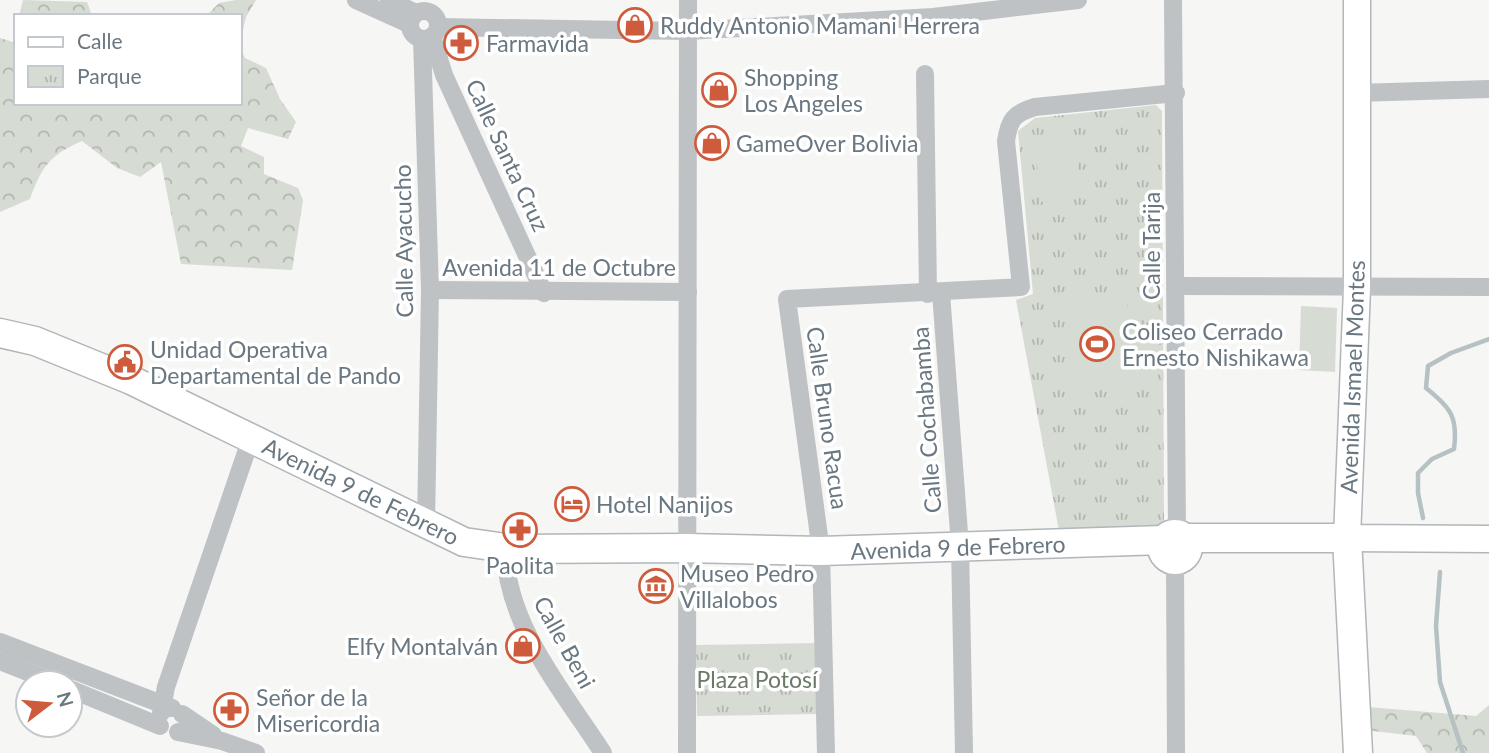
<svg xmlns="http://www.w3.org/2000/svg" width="1489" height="753" font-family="Lato,sans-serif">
<defs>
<pattern id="forest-crowns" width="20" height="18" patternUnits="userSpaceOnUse" patternTransform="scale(1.75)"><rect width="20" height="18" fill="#d6dbd3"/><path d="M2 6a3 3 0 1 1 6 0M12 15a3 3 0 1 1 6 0" fill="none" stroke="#b2b6b1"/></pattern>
<pattern id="park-tufts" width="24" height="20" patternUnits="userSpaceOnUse" patternTransform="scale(1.75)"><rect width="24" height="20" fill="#d6dbd3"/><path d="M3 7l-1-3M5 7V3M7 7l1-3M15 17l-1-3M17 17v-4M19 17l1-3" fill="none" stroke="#b2b6b1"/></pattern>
</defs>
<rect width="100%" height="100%" fill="#f6f6f4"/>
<g fill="url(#forest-crowns)">
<polygon points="23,0 87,2 92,16 19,16"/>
<polygon points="236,0 256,0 246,17 240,42 240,16 206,16 219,3"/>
<path d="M 0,38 L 16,43 L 16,103 L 240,103 L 240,47 L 245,58 L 266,68 L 280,99 L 296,122 L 288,139 L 248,128 L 241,146 L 264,157 L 264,174 L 298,188 L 303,200 L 292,270 L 181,264 L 161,162 L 140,177 L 117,168 L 82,141 C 50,155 42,166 30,199 L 0,212 Z"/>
<polygon points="1489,705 1489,753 1427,753 1416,736 1365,730 1368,707 1476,716"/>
</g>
<g fill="url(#park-tufts)">
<polygon points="1156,105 1162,111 1164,526 1150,534 1060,536 1016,300 1033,294 1018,131 1035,118"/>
<polygon points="817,643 819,714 697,716 696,645"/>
</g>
<g fill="#d6dbd3">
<polygon points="1073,131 1081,198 1041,202 1034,136"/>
<polygon points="1127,302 1128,382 1073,383 1071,303"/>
<polygon points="1301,306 1337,308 1335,372 1299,370"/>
</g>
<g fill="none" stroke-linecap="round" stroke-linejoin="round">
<g stroke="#b6c1c4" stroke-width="4.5">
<path d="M 1423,518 L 1418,493 L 1418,473 L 1432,459 L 1454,449 C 1458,417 1451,408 1426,388 L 1428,366 L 1451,353 L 1489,339"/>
<polyline points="1440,572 1436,626 1440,682 1463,753"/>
</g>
<g stroke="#b1b6b9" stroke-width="29">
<polyline id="secondary" points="1357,0 1357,288 1347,538 1489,539"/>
</g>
<g stroke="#b2b6b9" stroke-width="31">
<g id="primary">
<polyline points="0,333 35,341 131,380 464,542 512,549 686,548 821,551 1164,540"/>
<circle cx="1175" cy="547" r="13"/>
<polyline points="1184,538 1347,538 1358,753"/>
</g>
</g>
<g stroke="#bec2c5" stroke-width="18">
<polyline points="356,0 409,24"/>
<polyline points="389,0 416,13"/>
<polyline points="1173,0 1177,534"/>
<circle cx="424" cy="25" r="14"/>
<polyline points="438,27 687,31 933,17 1078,0"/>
<polyline points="432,36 444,75 544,293"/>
<polyline points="422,39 430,290 426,525"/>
<polyline points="925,74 928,294"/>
<polyline points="1356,93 1489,89"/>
<polyline points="1176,286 1489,287"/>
<polyline points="430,290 688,292"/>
<polyline points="941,293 960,546 964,753"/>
<path d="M 505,549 C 506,625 563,691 603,753"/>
<polyline points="1175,560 1176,753"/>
<polyline points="0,642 172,708"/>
<polyline points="0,661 56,683"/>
<polyline points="70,689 160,726"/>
<polyline points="161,713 166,687 251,438"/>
<polyline points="182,714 213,735"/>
<polyline points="178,732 222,741 256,753"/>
<polyline points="687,753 688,0"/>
<path d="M 826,753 L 821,551 L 787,299 L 1021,287 L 1006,141 C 1009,120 1014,113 1035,107 L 1176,93"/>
</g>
<use href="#secondary" stroke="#fff" stroke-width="26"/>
<use href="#primary" stroke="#fff" stroke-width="28"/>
</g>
<defs>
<g id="shop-ring" transform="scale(1.75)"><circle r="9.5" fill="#fff" stroke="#ce5b3c" stroke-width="1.5"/><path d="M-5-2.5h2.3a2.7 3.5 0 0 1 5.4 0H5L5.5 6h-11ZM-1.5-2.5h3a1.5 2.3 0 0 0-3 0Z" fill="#ce5b3c"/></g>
<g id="pharmacy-ring" transform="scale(1.75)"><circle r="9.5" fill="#fff" stroke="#ce5b3c" stroke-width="1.5"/><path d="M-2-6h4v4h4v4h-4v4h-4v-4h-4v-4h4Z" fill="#ce5b3c"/></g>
<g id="stadium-ring" transform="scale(1.75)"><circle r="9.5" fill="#fff" stroke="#ce5b3c" stroke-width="1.5"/><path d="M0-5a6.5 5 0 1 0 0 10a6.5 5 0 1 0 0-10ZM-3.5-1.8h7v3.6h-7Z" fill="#ce5b3c"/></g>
<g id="civic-ring" transform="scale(1.75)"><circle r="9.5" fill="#fff" stroke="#ce5b3c" stroke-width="1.5"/><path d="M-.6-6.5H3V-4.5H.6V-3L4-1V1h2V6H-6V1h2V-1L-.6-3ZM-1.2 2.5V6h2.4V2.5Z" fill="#ce5b3c"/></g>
<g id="hotel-ring" transform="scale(1.75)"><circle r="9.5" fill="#fff" stroke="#ce5b3c" stroke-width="1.5"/><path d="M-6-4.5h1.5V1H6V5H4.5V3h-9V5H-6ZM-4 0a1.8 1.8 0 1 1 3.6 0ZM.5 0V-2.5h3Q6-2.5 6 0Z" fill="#ce5b3c"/></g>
<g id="museum-ring" transform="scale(1.75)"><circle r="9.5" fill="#fff" stroke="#ce5b3c" stroke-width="1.5"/><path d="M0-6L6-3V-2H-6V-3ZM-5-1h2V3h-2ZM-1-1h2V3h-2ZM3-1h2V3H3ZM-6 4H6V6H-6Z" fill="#ce5b3c"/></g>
</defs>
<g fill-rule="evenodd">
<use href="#shop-ring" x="635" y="25"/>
<use href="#pharmacy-ring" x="461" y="43"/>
<use href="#shop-ring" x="719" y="90"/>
<use href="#shop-ring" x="712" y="143"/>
<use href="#stadium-ring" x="1097" y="344"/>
<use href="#civic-ring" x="125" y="362"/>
<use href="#hotel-ring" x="572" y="504"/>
<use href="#pharmacy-ring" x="520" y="530"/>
<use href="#museum-ring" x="656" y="586"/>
<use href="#shop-ring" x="523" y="646"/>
<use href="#pharmacy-ring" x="231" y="710"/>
</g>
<g text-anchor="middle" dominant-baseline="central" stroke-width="7" stroke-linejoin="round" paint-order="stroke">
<g font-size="23" fill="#697781" stroke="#fff" text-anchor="start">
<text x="660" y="25">Ruddy Antonio Mamani Herrera</text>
<text x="486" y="43">Farmavida</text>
<text x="744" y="77">Shopping<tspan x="744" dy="26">Los Angeles</tspan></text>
<text x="736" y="143">GameOver Bolivia</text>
<text x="1122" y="331">Coliseo Cerrado<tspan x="1122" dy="26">Ernesto Nishikawa</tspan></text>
<text x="150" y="349">Unidad Operativa<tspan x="150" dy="26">Departamental de Pando</tspan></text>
<text x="596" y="504">Hotel Nanijos</text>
<text x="520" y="565" text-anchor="middle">Paolita</text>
<text x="680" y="573">Museo Pedro<tspan x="680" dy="26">Villalobos</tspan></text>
<text x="498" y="646" text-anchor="end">Elfy Montalván</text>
<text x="256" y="697">Señor de la<tspan x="256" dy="26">Misericordia</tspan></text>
</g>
<g font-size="23" fill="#697781" stroke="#fff">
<text transform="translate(508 155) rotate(65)">Calle Santa Cruz</text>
<text transform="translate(403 241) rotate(-91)">Calle Ayacucho</text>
<text transform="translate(1151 246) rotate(-90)">Calle Tarija</text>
<text x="559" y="267">Avenida 11 de Octubre</text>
<text transform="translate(1352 377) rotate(-88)">Avenida Ismael Montes</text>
<text transform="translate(828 418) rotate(82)">Calle Bruno Racua</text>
<text transform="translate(926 420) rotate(-94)">Calle Cochabamba</text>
<text transform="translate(361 491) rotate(26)">Avenida 9 de Febrero</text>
<text transform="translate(958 547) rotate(-2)">Avenida 9 de Febrero</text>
<text transform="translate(565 642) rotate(61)">Calle Beni</text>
</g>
<g font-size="23" fill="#6b7967" stroke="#fff">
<text x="757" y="679">Plaza Potosí</text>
</g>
</g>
<rect x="14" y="14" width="228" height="91" fill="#ffffff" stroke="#c3c9cd" stroke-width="2"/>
<rect x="28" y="37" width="35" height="10" fill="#ffffff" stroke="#c3c9cd" stroke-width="2"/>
<text x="77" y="49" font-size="21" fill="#697781">Calle</text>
<rect x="28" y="66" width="35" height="21" fill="url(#park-tufts)" stroke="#c3c9cd" stroke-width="2"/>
<text x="77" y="84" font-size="21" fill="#697781">Parque</text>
<g transform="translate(49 704) rotate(74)"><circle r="33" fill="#ffffff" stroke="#c3c9cd" stroke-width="2"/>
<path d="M0-5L12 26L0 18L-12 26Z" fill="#ce5b3c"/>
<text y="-10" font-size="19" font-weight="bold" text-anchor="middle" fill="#697781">N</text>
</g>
</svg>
